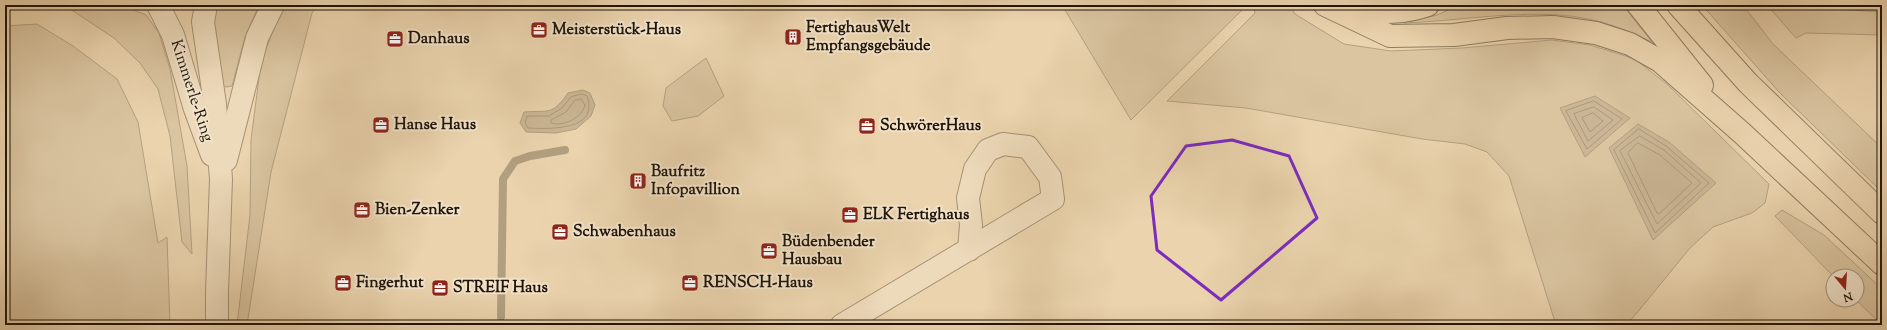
<svg xmlns="http://www.w3.org/2000/svg" width="1887" height="330" font-family="'Sorts Mill Goudy',serif">
<rect width="100%" height="100%" fill="#ead3ad"/>
<filter id="stains"><feTurbulence type="fractalNoise" baseFrequency=".005" numOctaves="4"/><feColorMatrix values="0 0 0 0 .2 0 0 0 0 .09 0 0 0 0 .02 0 0 0 .5 -.17"/></filter>
<radialGradient id="worn" r=".72"><stop offset=".6" stop-color="#630" stop-opacity="0"/><stop offset="1" stop-color="#630" stop-opacity=".3"/></radialGradient>
<g fill="#c7b391" stroke="#73644c">
<polygon points="64,5 121,5 146,15 159,33 170,69 187,166 192,254 182,242 170,136 158,89 140,63 114,38"/>
<polygon points="216,5 259,5 245,37 232,86 226,87 221,84 213,57 214,10"/>
<polygon points="283,5 318,5 312,13 271,172 247,325 237,325 250,215 251,140 261,62"/>
<polygon points="1062,5 1243,5 1244,8 1131,120"/>
<polygon points="1253,5 1289,5 1295,14 1344,44 1391,51 1462,48 1552,40 1590,45 1635,59 1668,85 1769,184 1765,203 1752,213 1713,227 1690,248 1627,325 1556,325 1509,176 1487,152 1465,144 1422,139 1246,108 1167,101 1255,13"/>
<path d="M 1459,5 L 1623,5 L 1652,42 C 1630,32 1608,22 1583,18 C 1528,8 1461,21 1404,23 L 1437,15 Z"/>
<polygon points="1702,5 1743,5 1773,44 1882,148 1882,192 1779,92"/>
<polygon points="1767,5 1809,5 1832,9 1882,12 1882,35 1806,33 1796,38"/>
<polygon points="37,24 73,46 117,79 138,122 158,243 167,237 170,325 5,325 5,26"/>
<polygon points="706,58 724,96 698,116 672,121 663,106 666,88"/>
<polygon points="1782,210 1824,235 1882,289 1882,325 1856,300 1857,276 1833,276 1775,216"/>
</g>
<g fill="#a59275" stroke="#6f6049">
<path d="M 583,90 L 590,93 L 595,105 L 591,116 L 576,129 L 556,133 L 526,132 L 520,123 L 524,112 C 549,110 552,116 568,93 Z"/>
<polygon points="1595,96 1630,118 1585,157 1560,108"/>
<polygon points="1638,124 1669,142 1716,183 1653,240 1609,148"/>
</g>
<g fill="none" stroke-linecap="round" stroke-linejoin="round">
<g stroke="#62533e" stroke-width="1">
<path d="M 582,94 L 587,96 C 600,131 549,129 528,128 L 525,123 L 527,116 L 549,116 L 562,108 L 571,97 Z"/>
<path d="M 581,99 L 585,105 C 582,118 563,127 551,123 L 551,120 L 566,112 L 574,101 Z"/>
<polygon points="1594,101 1622,119 1587,149 1566,111"/>
<polygon points="1594,107 1613,120 1588,141 1574,114"/>
<polygon points="1593,113 1603,121 1590,132 1582,118"/>
<polygon points="1639,129 1666,146 1709,183 1655,233 1614,150"/>
<polygon points="1640,136 1664,150 1701,183 1657,224 1620,151"/>
<polygon points="1638,143 1660,155 1692,183 1659,214 1657,213 1628,153"/>
</g>
<polyline stroke="#6f6049" stroke-width="8" points="501,317 503,179 515,161 530,156 565,150"/>
<g stroke="#524430" stroke-width="24">
<g id="minor">
<polyline points="158,5 173,35 195,109 212,155"/>
<polyline points="206,5 203,22 215,104 221,179 217,293 217,325"/>
<polyline points="226,160 257,38 273,5"/>
<polyline points="842,325 1053,199 1050,177 1028,147 1003,144 988,150 975,169 968,198 971,225 969,250"/>
</g>
</g>
<g stroke="#1f1407" stroke-width="24">
<g id="major">
<polyline points="1325,5 1390,36 1454,35 1507,28 1553,27 1596,33 1630,44 1660,61 1743,134 1882,264"/>
<polyline points="1638,5 1702,85"/>
<polyline points="1678,5 1748,83 1882,213"/>
<path d="M 1346,11 C 1374,12 1401,15 1428,5"/>
</g>
</g>
<use href="#minor" stroke="#f1e2ca" stroke-width="22"/>
<use href="#major" stroke="#ead3ad" stroke-width="22"/>
</g>
<path d="M0 0H1887V330H0ZM 1232,140 L 1289,156 L 1317,218 L 1221,300 L 1157,250 L 1151,196 L 1186,146 Z" fill="#ead3ad" fill-opacity=".55" fill-rule="evenodd"/>
<path fill="none" stroke="#7b2cbf" stroke-width="3" stroke-linejoin="round" d="M 1232,140 L 1289,156 L 1317,218 L 1221,300 L 1157,250 L 1151,196 L 1186,146 Z"/>
<defs>
<g id="office-square" transform="scale(0.9)"><rect x="-9" y="-9" width="18" height="18" rx="4" fill="#8f2418" stroke="#f1e2ca"/><path d="M-6-3h4V-5.5h4V-3h4V5H-6ZM-1-4.5V-3h2v-1.5ZM-6 0V1H6V0Z" fill="#fff"/></g>
<g id="building-square" transform="scale(0.9)"><rect x="-9" y="-9" width="18" height="18" rx="4" fill="#8f2418" stroke="#f1e2ca"/><path d="M-4-6H4V6H1V3H-1V6H-4ZM-2.5-4.3h1.7v1.8h-1.7ZM.8-4.3h1.7v1.8H.8ZM-2.5-1h1.7V.8h-1.7ZM.8-1h1.7V.8H.8Z" fill="#fff"/></g>
</defs>
<g fill-rule="evenodd">
<use href="#office-square" x="539" y="30"/>
<use href="#building-square" x="793" y="37"/>
<use href="#office-square" x="395" y="39"/>
<use href="#office-square" x="381" y="125"/>
<use href="#office-square" x="867" y="126"/>
<use href="#building-square" x="638" y="181"/>
<use href="#office-square" x="362" y="210"/>
<use href="#office-square" x="850" y="215"/>
<use href="#office-square" x="560" y="232"/>
<use href="#office-square" x="769" y="251"/>
<use href="#office-square" x="343" y="283"/>
<use href="#office-square" x="690" y="283"/>
<use href="#office-square" x="440" y="288"/>
</g>
<g text-anchor="middle" dominant-baseline="central" stroke-width="4" stroke-linejoin="round" paint-order="stroke">
<g font-size="16" font-weight="bold" fill="#1f1407" stroke="#f1e2ca" text-anchor="start">
<text x="806" y="28">FertighausWelt<tspan x="806" dy="18">Empfangsgebäude</tspan></text>
<text x="552" y="30">Meisterstück-Haus</text>
<text x="408" y="39">Danhaus</text>
<text x="394" y="125">Hanse Haus</text>
<text x="880" y="126">SchwörerHaus</text>
<text x="651" y="172">Baufritz<tspan x="651" dy="18">Infopavillion</tspan></text>
<text x="375" y="210">Bien-Zenker</text>
<text x="863" y="215">ELK Fertighaus</text>
<text x="573" y="232">Schwabenhaus</text>
<text x="782" y="242">Büdenbender<tspan x="782" dy="18">Hausbau</tspan></text>
<text x="356" y="283">Fingerhut</text>
<text x="703" y="283">RENSCH-Haus</text>
<text x="453" y="288">STREIF Haus</text>
</g>
<g font-size="16" fill="#1f1407" stroke="#f1e2ca">
<text transform="translate(191 91) rotate(72)">Kimmerle-Ring</text>
</g>
</g>
<rect width="1887" height="330" fill="none" stroke="#ead3ad" stroke-width="20"/>
<rect x="6" y="6" width="1875" height="318" fill="none" stroke="#1f1407" stroke-width="2"/>
<rect x="10" y="10" width="1867" height="310" fill="none" stroke="#1f1407"/>
<g transform="translate(1845 288) rotate(162)"><circle r="19" fill="#f1e2ca" stroke="#9d907c"/>
<path d="M0-3L7 15L0 10L-7 15Z" fill="#8f2418"/>
<text y="-6" font-size="11" font-weight="bold" text-anchor="middle" fill="#1f1407">N</text>
</g>
<rect width="100%" height="100%" filter="url(#stains)"/>
<rect width="100%" height="100%" fill="url(#worn)"/>
</svg>
